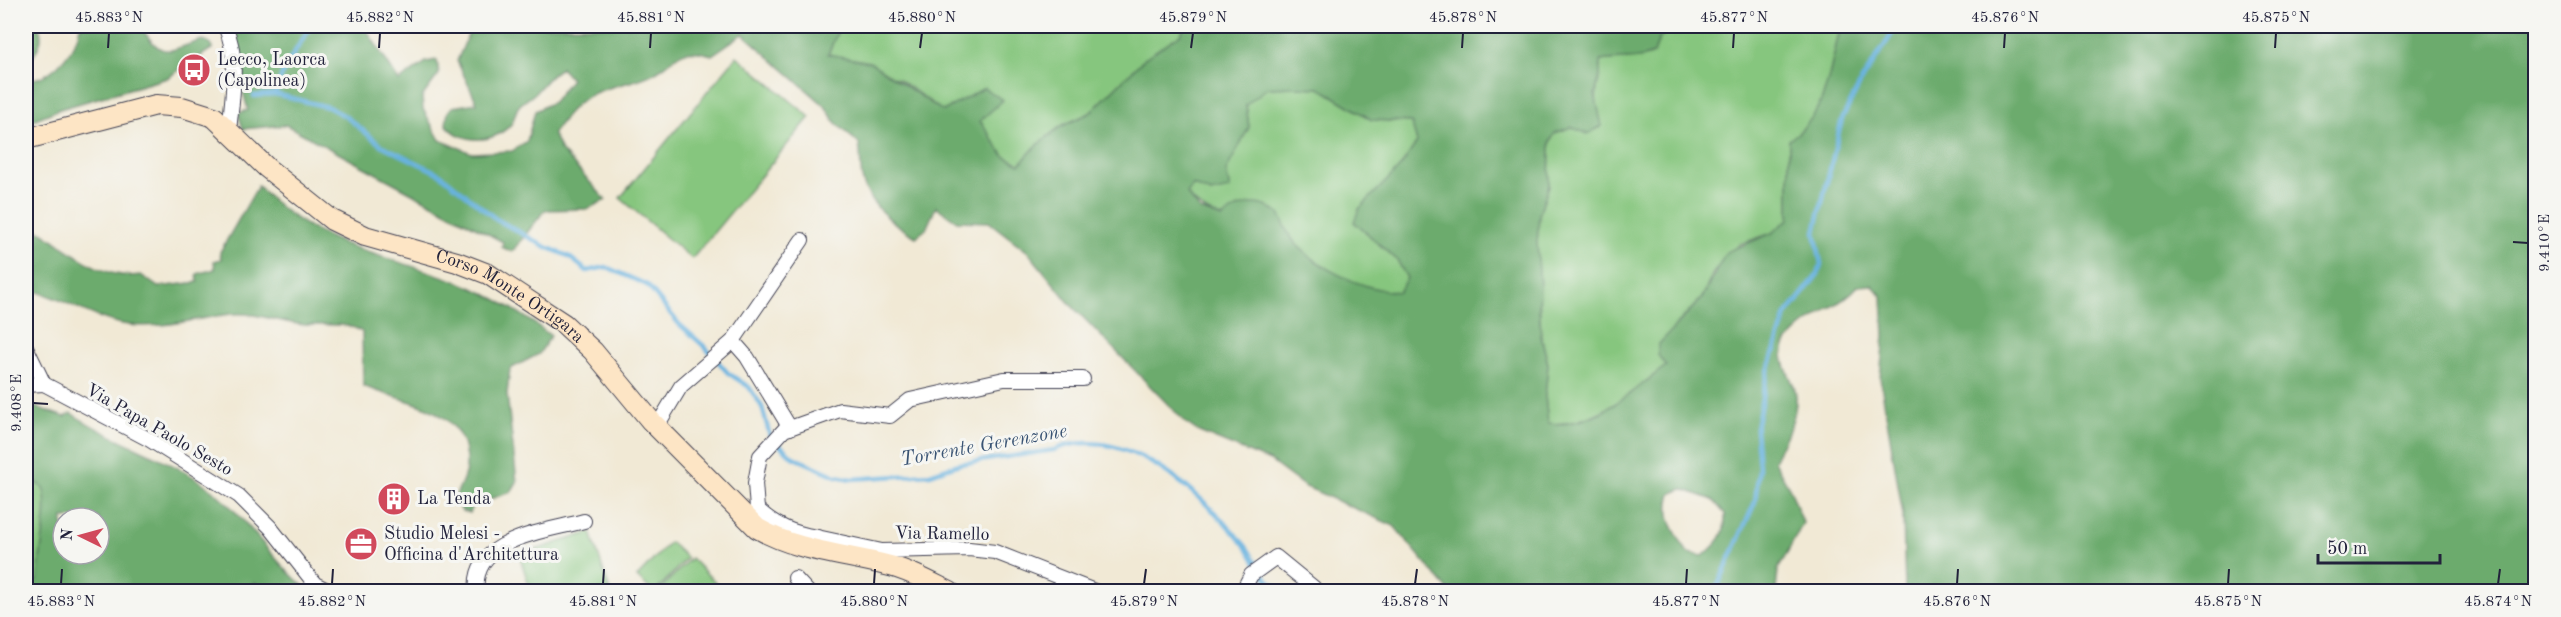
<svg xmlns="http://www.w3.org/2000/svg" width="2561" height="617" font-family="'Old Standard TT',serif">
<rect width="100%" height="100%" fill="#f6f6f2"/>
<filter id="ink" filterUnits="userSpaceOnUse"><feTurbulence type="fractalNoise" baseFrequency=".0167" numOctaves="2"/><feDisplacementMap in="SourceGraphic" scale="12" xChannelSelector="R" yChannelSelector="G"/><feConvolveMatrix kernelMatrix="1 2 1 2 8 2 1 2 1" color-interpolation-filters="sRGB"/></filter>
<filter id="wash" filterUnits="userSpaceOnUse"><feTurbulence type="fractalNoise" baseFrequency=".008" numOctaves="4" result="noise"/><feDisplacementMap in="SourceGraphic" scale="24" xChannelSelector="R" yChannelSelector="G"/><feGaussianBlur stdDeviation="1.35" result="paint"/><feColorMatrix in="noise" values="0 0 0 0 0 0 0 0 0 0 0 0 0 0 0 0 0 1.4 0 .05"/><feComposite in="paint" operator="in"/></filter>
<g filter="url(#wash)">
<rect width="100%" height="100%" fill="#f1e9d5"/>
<g fill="#86c67e" stroke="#54745c" stroke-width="1.5">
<polygon points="840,26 1186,26 1181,34 1145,58 1090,113 1061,126 1037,145 1020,164 1004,156 980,121 943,111 898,79 828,54"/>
<path d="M 1676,26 L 1841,26 L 1826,90 L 1814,119 L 1789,141 L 1789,219 L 1772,233 L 1740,244 L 1713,273 L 1702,298 L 1673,328 L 1666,366 C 1630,393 1596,426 1548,424 L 1545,396 L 1548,364 L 1541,336 L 1537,243 L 1539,215 L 1549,185 L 1550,142 L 1555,133 L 1571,127 L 1597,107 C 1594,91 1600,77 1600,61 C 1617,58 1642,61 1654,53 L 1659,38 Z"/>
<polygon points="737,56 810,117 692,259 620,198"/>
<path d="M 1296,87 L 1320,88 L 1372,120 L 1412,122 L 1417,142 L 1401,166 L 1354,222 L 1397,260 L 1407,278 L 1400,292 C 1361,290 1316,269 1291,238 C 1286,231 1282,221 1278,213 C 1239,216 1215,228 1187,194 L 1193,185 L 1211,193 L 1249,127 L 1246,104 L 1267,88 Z"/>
<path d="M 26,477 C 30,480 38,483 42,487 C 52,498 38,561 38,580 L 26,584 Z"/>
<polygon points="591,532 610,591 531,591 519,555"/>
<polygon points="670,542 687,558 656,591 652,591 637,577"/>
<polygon points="691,558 719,586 713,591 658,591"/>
</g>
<g fill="#6cab6d" stroke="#476654" stroke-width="1.5" fill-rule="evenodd">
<path d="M 26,26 L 38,26 C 49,46 26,57 27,75 L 34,79 C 56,74 77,48 80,26 L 140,26 C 164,62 167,50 203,40 L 208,42 L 213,48 L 167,78 L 60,109 L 26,123 Z"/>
<path d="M 225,26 L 364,26 L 399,81 L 426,62 L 437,60 L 439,74 L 422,97 L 423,109 L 440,140 L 472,153 L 512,151 L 527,141 L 535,111 L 553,102 L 571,79 L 561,68 C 549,75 544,84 534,94 C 530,98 523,101 519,106 C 515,111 515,118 512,123 C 496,144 461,145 446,124 L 448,112 L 452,107 L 477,103 L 457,61 L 472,26 L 840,26 L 828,54 L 870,62 L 943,111 L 984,88 L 1003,100 L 980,121 L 1004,156 L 1020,164 L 1037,145 L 1062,126 L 1090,113 L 1145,58 L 1181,34 L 1186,26 L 1676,26 L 1659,38 L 1654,53 C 1641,61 1617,58 1600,61 L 1600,76 L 1595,94 L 1602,126 L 1588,134 L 1571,127 L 1555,133 L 1550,142 L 1549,185 L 1539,215 L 1537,243 L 1540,286 L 1539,307 L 1541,336 L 1548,364 L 1545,396 L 1548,423 C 1594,429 1631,392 1666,366 L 1658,355 L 1658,345 L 1702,298 L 1726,252 L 1772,233 L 1789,219 L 1789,140 C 1830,112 1828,70 1841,26 L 2535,26 L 2535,591 L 1905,591 L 1903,515 L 1880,378 L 1884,336 L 1882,296 L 1872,285 L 1858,286 C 1839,309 1803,317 1786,344 C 1776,361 1795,379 1796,396 C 1797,420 1784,440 1774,461 L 1791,491 L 1803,523 L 1778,570 L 1776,591 L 1449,591 L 1394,526 L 1304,486 L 1270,461 L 1199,432 L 1186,423 L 1071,305 L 1028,252 L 989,222 L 957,221 L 936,207 L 926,229 L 916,237 C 893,224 868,205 862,178 C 860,167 861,155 859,144 L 835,122 L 825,106 L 743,34 L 712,55 C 673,44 680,61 650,75 C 626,86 598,86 577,104 C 568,112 560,124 553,133 L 560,149 L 606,200 L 587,209 L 545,210 L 512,252 L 502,247 L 503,242 L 286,125 L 243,129 L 238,113 L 248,110 ZM 1296,87 L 1320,88 L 1372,120 L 1411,122 L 1417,142 L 1401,166 L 1359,209 L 1354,222 L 1397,260 L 1407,278 L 1399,292 C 1363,290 1312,267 1290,236 C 1285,229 1283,217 1277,212 C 1257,198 1238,204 1222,218 L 1200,210 L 1187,194 L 1193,185 L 1211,193 L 1230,189 L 1226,171 L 1249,127 L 1246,105 L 1267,88 ZM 1682,489 L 1713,500 L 1725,514 C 1726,536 1719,542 1703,556 L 1688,553 C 1676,533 1663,519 1671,494 Z"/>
<path d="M 258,186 C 321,253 390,253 468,286 C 497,298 527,317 551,336 L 539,354 L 510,369 L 507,394 L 517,482 L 511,492 L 473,505 L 470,513 L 462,511 L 454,499 C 458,490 465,478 466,468 C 469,406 407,404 363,386 L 362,332 C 347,321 323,326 305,325 C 281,323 256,312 232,314 C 197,318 165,329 129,325 C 92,320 62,296 26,289 L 26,223 C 63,241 97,282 141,275 L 158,287 L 198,282 L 197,274 L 215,269 L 214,261 L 221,259 L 220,252 Z"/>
<path d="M 26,404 L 65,417 L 71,413 C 112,441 163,455 204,484 C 246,513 270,561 310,591 L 273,591 L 254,583 L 247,592 L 26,591 L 26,584 L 38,580 C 38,561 52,498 42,487 C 38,483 30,480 26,477 ZM 63,518 L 99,518 L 99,554 L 63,554 Z"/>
</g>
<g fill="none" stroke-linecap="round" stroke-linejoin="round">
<g stroke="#67b2df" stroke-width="4.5">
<polyline points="275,94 284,69 311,26"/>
<path d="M 254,96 L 275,94 L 328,107 L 345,116 L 381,145 L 440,174 L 496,219 L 544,246 L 568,256 L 587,271 L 606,267 L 647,285 L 679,324 L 705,347 L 728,373 L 749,387 L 762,407 L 770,436 L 793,457 L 836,476 L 851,479 L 930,474 L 959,464 L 1054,450 C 1123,420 1202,495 1243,543 C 1252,553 1257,567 1266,577 C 1270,583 1278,587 1283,592"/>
<polyline points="1715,592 1755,502 1759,468 1756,428 1767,374 1786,315 1818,274 1821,264 1815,232 1842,119 1861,82 1897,26"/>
</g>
</g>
</g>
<g filter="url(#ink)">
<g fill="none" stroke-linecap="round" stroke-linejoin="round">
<g stroke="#414052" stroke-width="16">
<g id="minor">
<path d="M 225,26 C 240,59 232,96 229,132"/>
<polyline points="733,341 747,357 790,428"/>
<polyline points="26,347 44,384 150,440 239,496 270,527 315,584 331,592"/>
<polyline points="26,385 44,384"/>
<polyline points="657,426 681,386 733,341 802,240"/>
<polyline points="817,537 882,551 969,549 995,552 1097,592"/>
<path d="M 814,549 L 817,537 C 792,533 776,526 757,509 L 755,483 L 760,456 L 784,430 L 840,410 L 890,416 L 910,400 L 1004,379 L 1083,379"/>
<polyline points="795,578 808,592"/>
<path d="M 477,592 C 470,538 545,532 584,521"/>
<polyline points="1242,592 1251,575 1276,557 1314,588"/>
</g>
</g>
<g stroke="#414052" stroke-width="22">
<g id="secondary">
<path id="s1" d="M 26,139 L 156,105 L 182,107 L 214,117 L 267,168 L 332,220 L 365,236 L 457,262 L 488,274 L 564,324 L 593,351 L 651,421 L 757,528 C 796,551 843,554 886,565 C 908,570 930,582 950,592"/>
</g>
</g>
<use href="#minor" stroke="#fff" stroke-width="14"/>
<use href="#secondary" stroke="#fde5c5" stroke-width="20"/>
</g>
</g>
<path fill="none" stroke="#22223b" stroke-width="2" d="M 108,48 L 109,33M 379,48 L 380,33M 650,48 L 651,33M 920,48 L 922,33M 1191,48 L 1193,33M 1462,48 L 1463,33M 1733,48 L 1734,33M 2004,48 L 2005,33M 2275,48 L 2276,33M 2513,242 L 2528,243M 33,403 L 48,404M 61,584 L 62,569M 332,584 L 333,569M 603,584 L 604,569M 874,584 L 875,569M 1144,584 L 1146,569M 1415,584 L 1417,569M 1686,584 L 1687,569M 1957,584 L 1958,569M 2228,584 L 2229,569M 2498,584 L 2500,569"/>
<defs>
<g id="bus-disc" transform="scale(1.725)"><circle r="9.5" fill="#d1495b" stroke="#f6f6f2"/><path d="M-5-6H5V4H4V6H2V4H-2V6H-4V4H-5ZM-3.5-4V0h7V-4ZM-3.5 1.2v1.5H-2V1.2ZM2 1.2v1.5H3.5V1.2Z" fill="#fff"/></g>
<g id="building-disc" transform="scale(1.725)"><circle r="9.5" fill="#d1495b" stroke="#f6f6f2"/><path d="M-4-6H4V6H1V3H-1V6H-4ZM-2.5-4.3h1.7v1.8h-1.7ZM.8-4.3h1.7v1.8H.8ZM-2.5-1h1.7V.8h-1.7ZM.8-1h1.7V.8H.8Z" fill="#fff"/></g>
<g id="office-disc" transform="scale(1.725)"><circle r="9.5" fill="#d1495b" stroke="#f6f6f2"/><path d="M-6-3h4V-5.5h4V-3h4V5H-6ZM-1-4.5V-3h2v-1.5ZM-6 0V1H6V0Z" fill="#fff"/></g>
</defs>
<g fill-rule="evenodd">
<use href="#bus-disc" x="194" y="70"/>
<use href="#building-disc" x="394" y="499"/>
<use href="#office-disc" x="361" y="544"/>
</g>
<g text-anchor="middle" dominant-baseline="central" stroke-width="6" stroke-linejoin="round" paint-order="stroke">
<g font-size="18" fill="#22223b" stroke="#f6f6f2" text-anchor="start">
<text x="217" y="60">Lecco, Laorca<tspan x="217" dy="21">(Capolinea)</tspan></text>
<text x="417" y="499">La Tenda</text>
<text x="384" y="534">Studio Melesi -<tspan x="384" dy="21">Officina d'Architettura</tspan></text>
</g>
<g font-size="18" fill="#22223b" stroke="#f6f6f2">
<text stroke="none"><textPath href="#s1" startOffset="546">Corso Monte Ortigara</textPath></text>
<text transform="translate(159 430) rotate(30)">Via Papa Paolo Sesto</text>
<text transform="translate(942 534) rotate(1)">Via Ramello</text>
</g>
<g font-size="20" font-style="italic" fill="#3a5474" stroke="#f6f6f2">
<text transform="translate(984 446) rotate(-10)">Torrente Gerenzone</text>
</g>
</g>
<rect width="2561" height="617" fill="none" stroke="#f6f6f2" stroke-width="66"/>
<g transform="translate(81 536) rotate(275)"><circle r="28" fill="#f6f6f2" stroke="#a1a1a9" stroke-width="1.5"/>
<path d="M0-4.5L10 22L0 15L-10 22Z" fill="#d1495b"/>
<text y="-9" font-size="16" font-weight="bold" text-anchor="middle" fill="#22223b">N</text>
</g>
<path d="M2318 554v9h122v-9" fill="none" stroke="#22223b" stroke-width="3"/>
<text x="2327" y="554" font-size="18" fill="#22223b" stroke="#f6f6f2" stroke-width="4.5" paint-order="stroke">50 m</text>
<rect x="33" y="33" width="2495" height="551" fill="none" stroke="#22223b" stroke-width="2"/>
<g font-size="15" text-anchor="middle" fill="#22223b">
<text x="109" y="22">45.883°N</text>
<text x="380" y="22">45.882°N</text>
<text x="651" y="22">45.881°N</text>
<text x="922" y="22">45.880°N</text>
<text x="1193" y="22">45.879°N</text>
<text x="1463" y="22">45.878°N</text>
<text x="1734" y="22">45.877°N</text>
<text x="2005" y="22">45.876°N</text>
<text x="2276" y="22">45.875°N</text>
<text transform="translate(2544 243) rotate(-90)" y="5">9.410°E</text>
<text transform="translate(16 403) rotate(-90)" y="5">9.408°E</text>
<text x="61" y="606">45.883°N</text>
<text x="332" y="606">45.882°N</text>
<text x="603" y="606">45.881°N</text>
<text x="874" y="606">45.880°N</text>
<text x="1144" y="606">45.879°N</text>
<text x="1415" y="606">45.878°N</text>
<text x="1686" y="606">45.877°N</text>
<text x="1957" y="606">45.876°N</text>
<text x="2228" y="606">45.875°N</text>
<text x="2498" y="606">45.874°N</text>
</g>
</svg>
